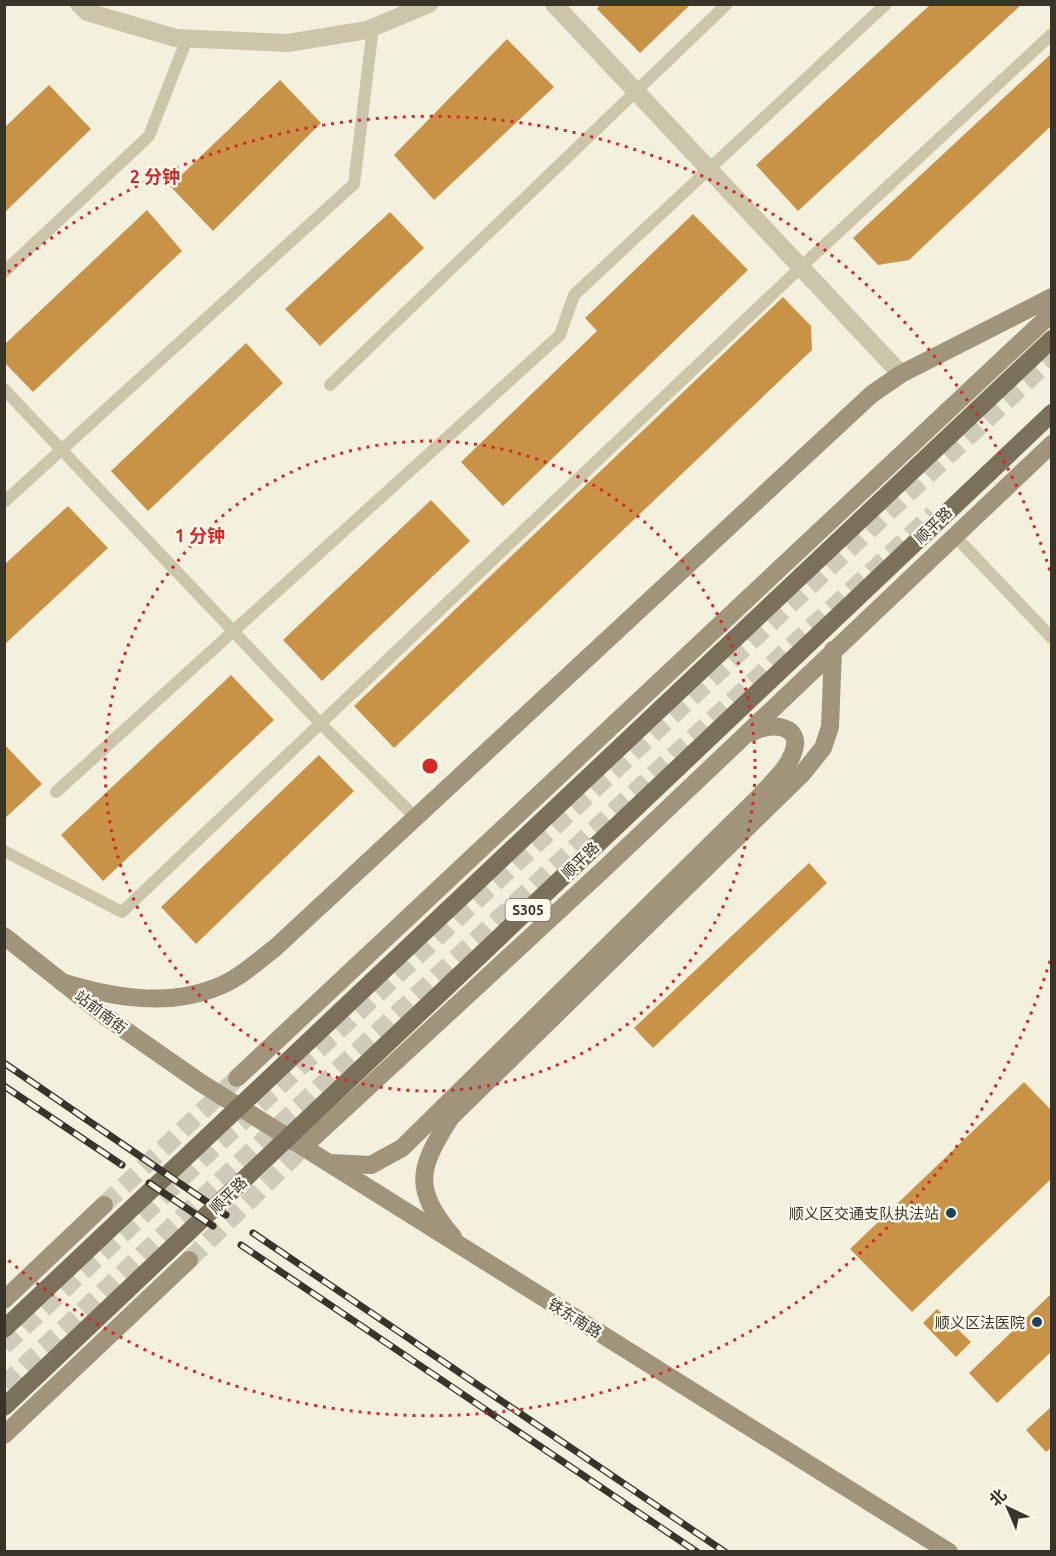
<svg xmlns="http://www.w3.org/2000/svg" width="1056" height="1556" font-family="Ubuntu,'Noto Sans SC',sans-serif">
<rect width="100%" height="100%" fill="#f3f1de"/>
<g fill="#c89347">
<polygon points="601,4 691,4 640,53 597,9"/>
<polygon points="931,4 1022,4 798,211 756,165"/>
<polygon points="507,39 554,87 434,200 394,155"/>
<polygon points="1052,53 1052,125 909,260 878,265 853,238"/>
<polygon points="280,80 321,123 213,231 170,186"/>
<polygon points="49,85 91,129 4,213 4,128"/>
<polygon points="147,210 182,251 33,392 4,362 4,345"/>
<polygon points="390,212 424,248 320,346 285,309"/>
<polygon points="693,214 748,270 503,506 461,462 597,331 585,318"/>
<polygon points="783,297 811,326 812,350 394,748 354,706"/>
<polygon points="246,343 283,383 148,511 111,471"/>
<polygon points="431,500 470,541 322,681 283,640"/>
<polygon points="68,506 108,548 4,645 4,565"/>
<polygon points="231,675 274,720 103,881 61,835"/>
<polygon points="4,744 42,784 4,819"/>
<polygon points="319,755 354,791 196,944 161,907"/>
<polygon points="809,863 827,883 653,1048 634,1028"/>
<polygon points="1024,1082 1052,1111 1052,1178 912,1312 850,1249"/>
<polygon points="1052,1293 1052,1351 997,1403 969,1373"/>
<polygon points="937,1309 971,1342 956,1357 923,1323"/>
<polygon points="1052,1406 1052,1447 1046,1452 1026,1430"/>
</g>
<g fill="none" stroke-linecap="round" stroke-linejoin="round">
<g stroke="#cecbba" stroke-width="18" stroke-dasharray="18 9" stroke-linecap="butt">
<polyline points="104,1205 237,1078"/>
<polyline points="189,1260 312,1139"/>
<polyline points="4,1346 1052,358"/>
<polyline points="4,1385 439,974 933,514"/>
</g>
<g stroke="#ccc5a9" stroke-width="12">
<polyline points="4,272 149,136 187,39"/>
<polyline points="330,385 727,4"/>
<polyline points="4,389 321,724 415,817"/>
<polyline points="4,502 354,184 373,27"/>
<polyline points="953,534 1052,638"/>
<polyline points="56,792 560,335 574,295 886,4"/>
<polyline points="4,851 122,912 802,266 1052,34"/>
</g>
<g stroke="#ccc5a9" stroke-width="18">
<polyline points="79,4 87,12 176,38 288,43 367,30 429,4"/>
<polyline points="554,4 901,374"/>
</g>
<g stroke="#a0957b" stroke-width="18">
<polyline points="4,936 105,1016 201,1083 949,1552"/>
<path d="M 62,982 C 114,998 170,1008 222,985 C 241,977 259,960 275,948 L 872,394 L 901,374 L 1052,297"/>
<polyline points="237,1078 1052,313"/>
<polyline points="312,1139 605,868 1052,444"/>
<path d="M 331,1163 L 371,1165 L 402,1148 L 759,797 C 771,783 787,770 793,753 C 804,725 771,721 751,733"/>
<path d="M 453,1237 C 412,1188 418,1169 451,1117 L 802,774 L 823,748 L 830,727 L 833,650"/>
<polyline points="4,1300 104,1205"/>
<polyline points="4,1435 189,1260"/>
</g>
<g stroke="#7b715a" stroke-width="18">
<polyline points="4,1329 1052,339"/>
<polyline points="4,1407 1052,413"/>
</g>
<g stroke="#393429" stroke-width="7">
<g id="rail">
<polyline points="4,1063 226,1215"/>
<polyline points="4,1086 122,1165"/>
<polyline points="149,1183 213,1226"/>
<polyline points="253,1233 725,1552"/>
<polyline points="241,1245 697,1552"/>
</g>
</g>
<use href="#rail" stroke="#faf9eb" stroke-width="4.5" stroke-dasharray="14" stroke-linecap="butt"/>
</g>
<g fill="none" stroke="#d62828" stroke-width="3" stroke-dasharray="3 6">
<circle cx="430" cy="766" r="325"/>
<path d="M1050 961A650 650 0 0 1 8 1260M8 272A650 650 0 0 1 1050 571"/>
</g>
<g fill="#1e425c" stroke="#faf9eb" stroke-width="2">
<circle cx="951" cy="1213" r="6"/>
<circle cx="1037" cy="1322" r="6"/>
</g>
<g text-anchor="middle" dominant-baseline="central" stroke-width="5" stroke-linejoin="round" paint-order="stroke">
<rect fill="#faf9eb" stroke="#736f63" stroke-width="1.5" x="505.5" y="899" width="45" height="22" rx="4.5"/>
<g font-size="14" font-weight="bold" fill="#393429">
<text x="528" y="910">S305</text>
</g>
<g font-size="15" fill="#393429" stroke="#faf9eb">
<text transform="translate(933 525) rotate(-44)">顺平路</text>
<text transform="translate(580 860) rotate(-44)">顺平路</text>
<text transform="translate(101 1012) rotate(37)">站前南街</text>
<text transform="translate(228 1195) rotate(-44)">顺平路</text>
<text transform="translate(575 1318) rotate(32)">铁东南路</text>
</g>
<g font-size="15" fill="#393429" stroke="#faf9eb" text-anchor="end">
<text x="939" y="1213">顺义区交通支队执法站</text>
<text x="1025" y="1322">顺义区法医院</text>
</g>
</g>
<circle cx="430" cy="766" r="9" fill="#d62828" stroke="#faf9eb" stroke-width="3"/>
<g font-size="18" text-anchor="middle" font-weight="bold" fill="#d62828" stroke="#faf9eb" stroke-width="5" stroke-linejoin="round" paint-order="stroke">
<text x="155" y="183">2 分钟</text>
<text x="200" y="542">1 分钟</text>
</g>
<rect width="1056" height="1556" fill="none" stroke="#393429" stroke-width="12"/>
<g transform="translate(1008 1508) rotate(316)" stroke="#faf9eb" stroke-width="4.5" paint-order="stroke">
<path d="M0-4.5L10 22L0 15L-10 22Z" fill="#393429"/>
<text y="-9" font-size="16" font-weight="bold" text-anchor="middle" fill="#393429">北</text>
</g>
</svg>
